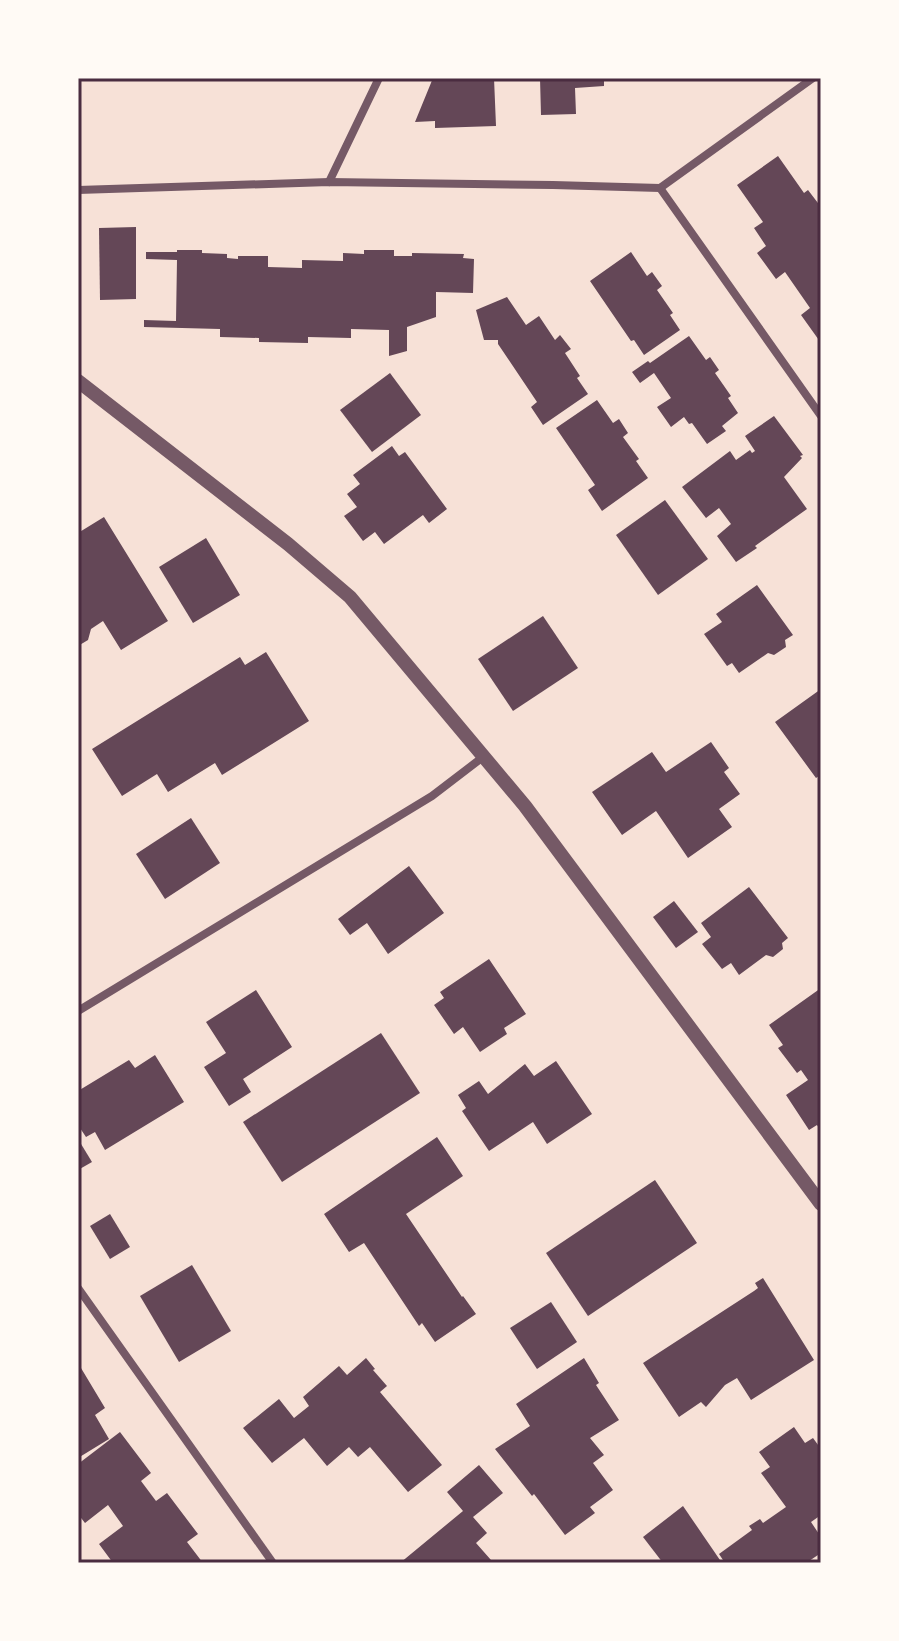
<svg xmlns="http://www.w3.org/2000/svg" width="899" height="1641" font-family="'Archivo Narrow',sans-serif">
<rect width="100%" height="100%" fill="#f7e1d7"/>
<g fill="#644757">
<polygon points="433,78 494,78 496,126 435,128 435,121 415,122"/>
<polygon points="540,78 604,78 604,86 575,88 576,114 541,115"/>
<polygon points="778,156 804,193 808,190 821,207 821,343 801,315 810,308 785,272 776,279 757,253 766,246 754,228 763,222 737,185"/>
<polygon points="136,227 136,299 100,300 99,228"/>
<polygon points="177,250 202,250 202,253 227,254 227,258 238,259 238,256 268,256 268,267 302,268 302,260 343,261 343,253 364,254 364,250 394,250 394,256 412,256 412,253 464,254 463,258 474,259 473,293 436,292 436,317 407,327 407,351 389,356 389,330 351,329 351,338 308,337 308,343 259,342 259,338 220,337 220,329 144,327 144,320 176,321 177,260 146,259 146,252 177,252"/>
<polygon points="631,252 647,276 652,272 662,286 657,290 673,313 670,315 680,330 644,355 634,340 631,341 590,281"/>
<polygon points="507,297 526,325 539,316 555,340 560,335 571,349 565,353 580,376 577,378 588,394 543,425 531,407 537,402 498,344 498,340 484,340 476,310"/>
<polygon points="689,336 706,360 710,357 719,370 715,373 731,396 728,398 738,413 722,426 726,431 707,444 692,423 689,424 684,417 671,427 657,407 671,398 654,373 640,383 632,372 648,361 650,363"/>
<polygon points="390,373 421,415 372,452 340,410"/>
<polygon points="597,400 613,423 619,419 628,433 623,437 639,459 636,461 648,478 602,511 588,490 595,485 556,428"/>
<polygon points="774,416 803,455 800,456 802,458 784,477 807,509 755,546 757,548 736,562 717,536 731,524 719,508 706,518 682,487 730,451 736,460 750,450 752,453 755,451 745,436"/>
<polygon points="392,446 399,456 405,452 447,509 429,523 423,515 384,544 375,532 363,541 344,516 357,507 347,494 360,484 353,475"/>
<polygon points="665,500 708,559 658,595 616,535"/>
<polygon points="104,517 168,621 121,650 103,621 91,629 88,640 78,646 78,533"/>
<polygon points="206,538 240,595 193,623 159,567"/>
<polygon points="757,585 793,635 785,640 786,647 774,655 768,653 739,673 732,663 727,666 704,634 722,622 716,614"/>
<polygon points="543,616 578,668 513,711 478,659"/>
<polygon points="266,652 309,721 222,775 215,763 168,792 157,774 122,796 92,749 240,657 245,665"/>
<polygon points="821,689 821,779 819,776 816,778 775,722"/>
<polygon points="711,742 729,768 724,772 740,794 719,809 732,827 688,858 656,811 622,835 592,792 652,752 666,772"/>
<polygon points="191,818 220,863 165,899 136,854"/>
<polygon points="409,866 444,913 388,954 367,923 350,935 338,919"/>
<polygon points="749,887 788,938 782,943 783,949 773,957 766,955 739,975 731,963 722,969 702,944 711,937 701,923"/>
<polygon points="674,901 698,932 676,948 653,917"/>
<polygon points="489,959 526,1014 504,1028 507,1034 480,1052 463,1027 454,1034 434,1005 444,998 440,992"/>
<polygon points="821,988 821,1131 817,1125 809,1130 786,1095 808,1080 801,1070 797,1073 778,1048 783,1045 769,1025"/>
<polygon points="256,990 292,1047 243,1079 251,1092 229,1106 204,1067 226,1053 206,1022"/>
<polygon points="381,1033 420,1093 282,1182 243,1122"/>
<polygon points="155,1055 184,1102 105,1150 95,1132 86,1137 80,1128 78,1129 78,1091 129,1060 135,1068"/>
<polygon points="556,1061 592,1114 547,1144 533,1122 489,1151 462,1111 466,1108 458,1095 479,1081 488,1094 525,1064 534,1076"/>
<polygon points="437,1137 463,1176 406,1214 462,1297 463,1296 476,1314 435,1342 422,1323 419,1326 364,1243 349,1252 324,1214"/>
<polygon points="78,1139 92,1162 78,1170"/>
<polygon points="655,1180 697,1243 588,1316 546,1253"/>
<polygon points="110,1214 130,1247 110,1259 90,1226"/>
<polygon points="192,1265 231,1331 179,1362 140,1296"/>
<polygon points="763,1278 814,1360 751,1400 737,1378 725,1385 706,1407 701,1402 679,1417 643,1363 754,1291 758,1288 755,1283"/>
<polygon points="551,1302 577,1342 537,1369 510,1328"/>
<polygon points="366,1358 375,1369 373,1370 387,1386 380,1392 442,1465 408,1492 370,1447 358,1457 349,1447 327,1466 304,1438 272,1463 243,1428 279,1399 294,1418 309,1406 303,1397 339,1366 347,1375"/>
<polygon points="584,1358 599,1383 596,1385 619,1420 590,1438 604,1455 593,1463 613,1490 590,1507 595,1513 565,1535 534,1494 532,1496 495,1449 530,1426 516,1404"/>
<polygon points="78,1363 105,1408 95,1415 109,1439 78,1458"/>
<polygon points="794,1427 805,1443 813,1438 821,1449 821,1515 811,1522 821,1537 821,1553 806,1563 725,1563 719,1554 752,1530 749,1526 760,1519 763,1523 786,1507 761,1473 770,1467 759,1452"/>
<polygon points="120,1432 151,1473 141,1481 156,1501 167,1493 198,1534 187,1542 203,1563 113,1563 99,1544 123,1526 108,1505 85,1523 78,1514 78,1464"/>
<polygon points="479,1465 503,1493 473,1517 487,1533 476,1543 491,1560 487,1563 400,1563 463,1511 447,1492"/>
<polygon points="683,1506 722,1563 663,1563 643,1537"/>
</g>
<g fill="none" stroke-linecap="round" stroke-linejoin="round">
<g stroke="#755966" stroke-width="8">
<polyline points="329,182 379,78"/>
<polyline points="660,188 821,416"/>
<polyline points="78,190 329,182 553,185 660,188 813,78"/>
<polyline points="78,1011 432,796 483,757"/>
<polyline points="78,1288 273,1563"/>
</g>
<polyline stroke="#755966" stroke-width="14" points="78,381 288,544 350,597 525,806 821,1204"/>
</g>
<rect width="899" height="1641" fill="none" stroke="#fffaf5" stroke-width="160"/>
<rect x="80" y="80" width="739" height="1481" fill="none" stroke="#4a2c40" stroke-width="3"/>
</svg>
